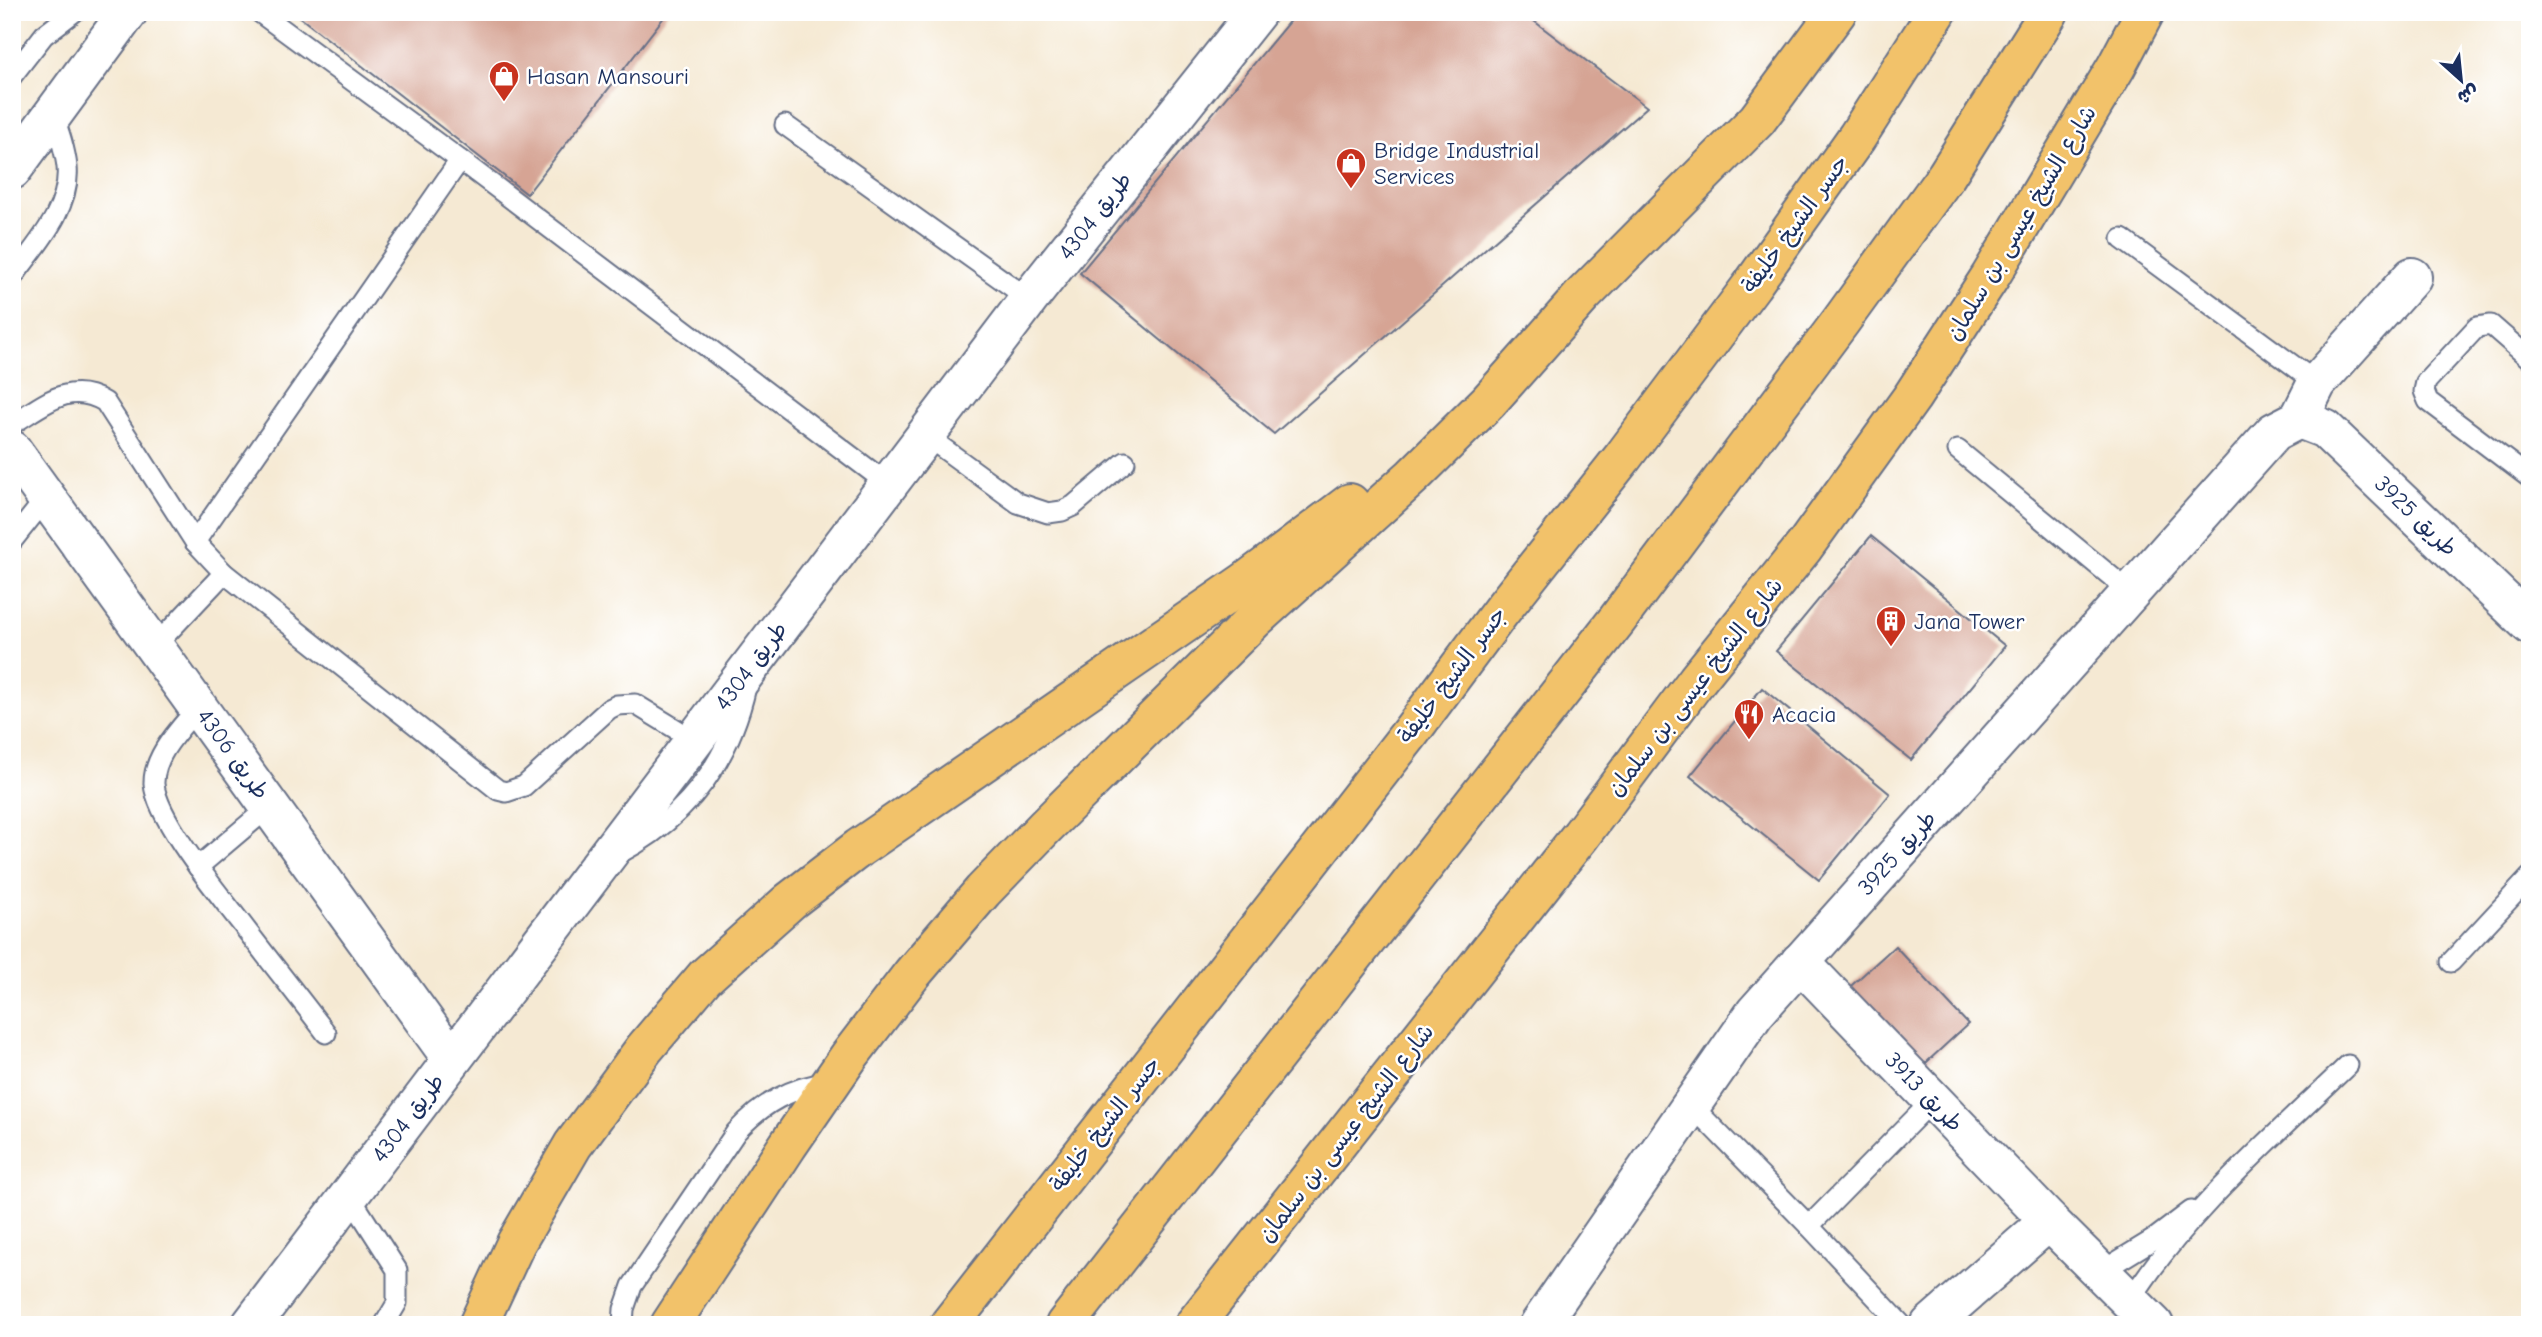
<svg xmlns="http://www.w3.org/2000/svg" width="2542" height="1337" font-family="'Comic Neue','Playpen Sans Arabic',sans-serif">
<rect width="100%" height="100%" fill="#fff"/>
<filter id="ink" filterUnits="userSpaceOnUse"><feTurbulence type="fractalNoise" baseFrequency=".0143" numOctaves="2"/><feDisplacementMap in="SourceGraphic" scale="14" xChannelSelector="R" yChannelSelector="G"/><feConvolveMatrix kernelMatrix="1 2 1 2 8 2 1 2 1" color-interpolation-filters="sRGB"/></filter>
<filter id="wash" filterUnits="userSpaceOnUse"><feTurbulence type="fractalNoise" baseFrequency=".00686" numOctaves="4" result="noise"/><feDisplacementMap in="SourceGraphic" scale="28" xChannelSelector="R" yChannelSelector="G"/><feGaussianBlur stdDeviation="1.57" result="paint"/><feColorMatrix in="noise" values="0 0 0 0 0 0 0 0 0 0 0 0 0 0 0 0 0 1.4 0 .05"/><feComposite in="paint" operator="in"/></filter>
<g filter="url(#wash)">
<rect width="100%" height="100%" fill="#f5e9d3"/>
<g id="blocks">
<g fill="#d6a494">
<polygon points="293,12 668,12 527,194"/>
<polygon points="1297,12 1522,12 1647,107 1274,434 1080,273"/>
<polygon points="1871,536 2005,646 1911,760 1776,651"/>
<polygon points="1762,688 1890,794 1819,880 1690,776"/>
<polygon points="1895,946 1968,1024 1915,1073 1842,994"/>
</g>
</g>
</g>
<g filter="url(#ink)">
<use href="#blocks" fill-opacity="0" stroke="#677087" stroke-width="2"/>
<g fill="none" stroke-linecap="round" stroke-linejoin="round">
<g stroke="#677087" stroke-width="23">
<g id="lane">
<polyline points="259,12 460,160 888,484"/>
<polyline points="12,76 44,35 74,12"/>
<polyline points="785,125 1029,299"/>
<polyline points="2122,239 2317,383"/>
<path d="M 12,278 C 35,246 71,209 67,167 C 65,149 59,132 53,115"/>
<polyline points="2530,359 2491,325 2477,327 2426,382 2424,391 2428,401 2530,478"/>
<path d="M 12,424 C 44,405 69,380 105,402 L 195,542 L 224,573 L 498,790 L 506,792 L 524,786 L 609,709 L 617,705 L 635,704 L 694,740"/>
<polyline points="925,435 1018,503 1048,513 1062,511 1073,506 1125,462"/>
<polyline points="1958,450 2130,592"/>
<polyline points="12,541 47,497"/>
<polyline points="195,542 460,160"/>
<polyline points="154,647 224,573"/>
<path d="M 198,707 C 181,728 153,755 154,784 C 157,820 218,893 241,923 C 269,960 298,996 326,1033"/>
<path d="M 618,854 C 687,818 729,762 746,687"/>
<polyline points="198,867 270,806"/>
<polyline points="2451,962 2530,877"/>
<polyline points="1691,1105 1809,1226 1933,1100"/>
<polyline points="349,1195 397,1270 397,1303 384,1325"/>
<polyline points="1809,1226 1902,1325"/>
<polyline points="2100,1272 2154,1239 2191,1211"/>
<path d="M 2130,1301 C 2186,1212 2273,1138 2348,1065"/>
<path d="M 623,1325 L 624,1309 L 632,1286 L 736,1132 C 763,1103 791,1087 831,1082"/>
</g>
</g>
<g stroke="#677087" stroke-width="42">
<g id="street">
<polyline points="12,170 128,12"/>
<polyline points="2299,419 2325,429 2530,625"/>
<polyline points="12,450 452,1059"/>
<polyline points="1800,962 2049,1221 2154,1325"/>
<polyline points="251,1325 1029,299 1257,12"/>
<polyline points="1539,1325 1755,1013 2274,432 2299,419 2317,383 2412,277"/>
<polyline points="1930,1325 2049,1221"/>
</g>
</g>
<g stroke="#677087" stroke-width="42">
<g id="highway">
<polyline points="478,1325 516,1243 573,1145 644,1049 705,977 790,901 859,848 1245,582 1350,503"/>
<polyline points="670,1325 788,1145 850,1055 912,974 983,891 1045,827 1253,621 1413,476 1488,402 1584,294 1757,120 1837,12"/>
<polyline points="949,1325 1410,733 1501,611 1623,457 1752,285 1857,137 1937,12"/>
<polyline points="1065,1325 1617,620 1841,321 1946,176 2049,12"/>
<polyline points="1194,1325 1581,835 1697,680 1804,547 1912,397 1990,277 2116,67 2145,12"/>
</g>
</g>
<use href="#lane" stroke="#fff" stroke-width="19"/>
<use href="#street" stroke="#fff" stroke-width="38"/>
<use href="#highway" stroke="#f2c26a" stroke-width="38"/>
</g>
</g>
<defs>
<g id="shop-pin" transform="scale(1.575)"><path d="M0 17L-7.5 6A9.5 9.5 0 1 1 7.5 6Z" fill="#c8321e" stroke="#fff"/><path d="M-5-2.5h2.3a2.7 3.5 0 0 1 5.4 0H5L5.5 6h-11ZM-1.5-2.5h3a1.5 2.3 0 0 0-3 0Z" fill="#fff"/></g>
<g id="building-pin" transform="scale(1.575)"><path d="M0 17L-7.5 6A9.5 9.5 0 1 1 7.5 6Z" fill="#c8321e" stroke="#fff"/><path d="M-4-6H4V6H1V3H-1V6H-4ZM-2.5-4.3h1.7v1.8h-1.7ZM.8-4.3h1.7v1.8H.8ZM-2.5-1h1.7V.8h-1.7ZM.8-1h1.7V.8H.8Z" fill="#fff"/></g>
<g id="restaurant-pin" transform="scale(1.575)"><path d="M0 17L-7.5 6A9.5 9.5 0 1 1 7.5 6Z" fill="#c8321e" stroke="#fff"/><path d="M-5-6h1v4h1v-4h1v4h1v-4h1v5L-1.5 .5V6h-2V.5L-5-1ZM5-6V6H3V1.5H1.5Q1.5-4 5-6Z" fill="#fff"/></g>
</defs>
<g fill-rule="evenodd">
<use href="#shop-pin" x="504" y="76"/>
<use href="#shop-pin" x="1351" y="163"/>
<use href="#building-pin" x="1891" y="621"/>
<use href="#restaurant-pin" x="1749" y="714"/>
</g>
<g text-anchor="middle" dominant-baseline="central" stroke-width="5" stroke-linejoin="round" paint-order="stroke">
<g font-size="23" fill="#1b2f5e" stroke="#fff" text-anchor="start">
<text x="527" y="76">Hasan Mansouri</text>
<text x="1374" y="150">Bridge Industrial<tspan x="1374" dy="26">Services</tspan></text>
<text x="1914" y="621">Jana Tower</text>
<text x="1772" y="714">Acacia</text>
</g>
<g font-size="23" fill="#1b2f5e" stroke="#fff">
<text transform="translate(1095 216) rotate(-52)">طريق 4304</text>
<text transform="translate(2021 223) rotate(-59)">شارع الشيخ عيسى بن سلمان</text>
<text transform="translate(1795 224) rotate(-54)">جسر الشيخ خليفة</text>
<text transform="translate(2416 516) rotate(44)">طريق 3925</text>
<text transform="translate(751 666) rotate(-53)">طريق 4304</text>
<text transform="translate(1452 675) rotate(-53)">جسر الشيخ خليفة</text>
<text transform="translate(1695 687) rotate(-52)">شارع الشيخ عيسى بن سلمان</text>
<text transform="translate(233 754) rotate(54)">طريق 4306</text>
<text transform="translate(1897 853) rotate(-48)">طريق 3925</text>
<text transform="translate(1924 1092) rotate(46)">طريق 3913</text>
<text transform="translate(408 1118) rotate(-53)">طريق 4304</text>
<text transform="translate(1105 1124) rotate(-52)">جسر الشيخ خليفة</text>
<text transform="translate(1346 1133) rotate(-52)">شارع الشيخ عيسى بن سلمان</text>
</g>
</g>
<rect width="2542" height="1337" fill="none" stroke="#fff" stroke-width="42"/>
<g transform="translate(2461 80) rotate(153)" stroke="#ffffff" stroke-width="5" paint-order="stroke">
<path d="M0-5L12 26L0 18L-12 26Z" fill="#1b2f5e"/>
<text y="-10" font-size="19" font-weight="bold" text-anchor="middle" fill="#1b2f5e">ش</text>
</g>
</svg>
